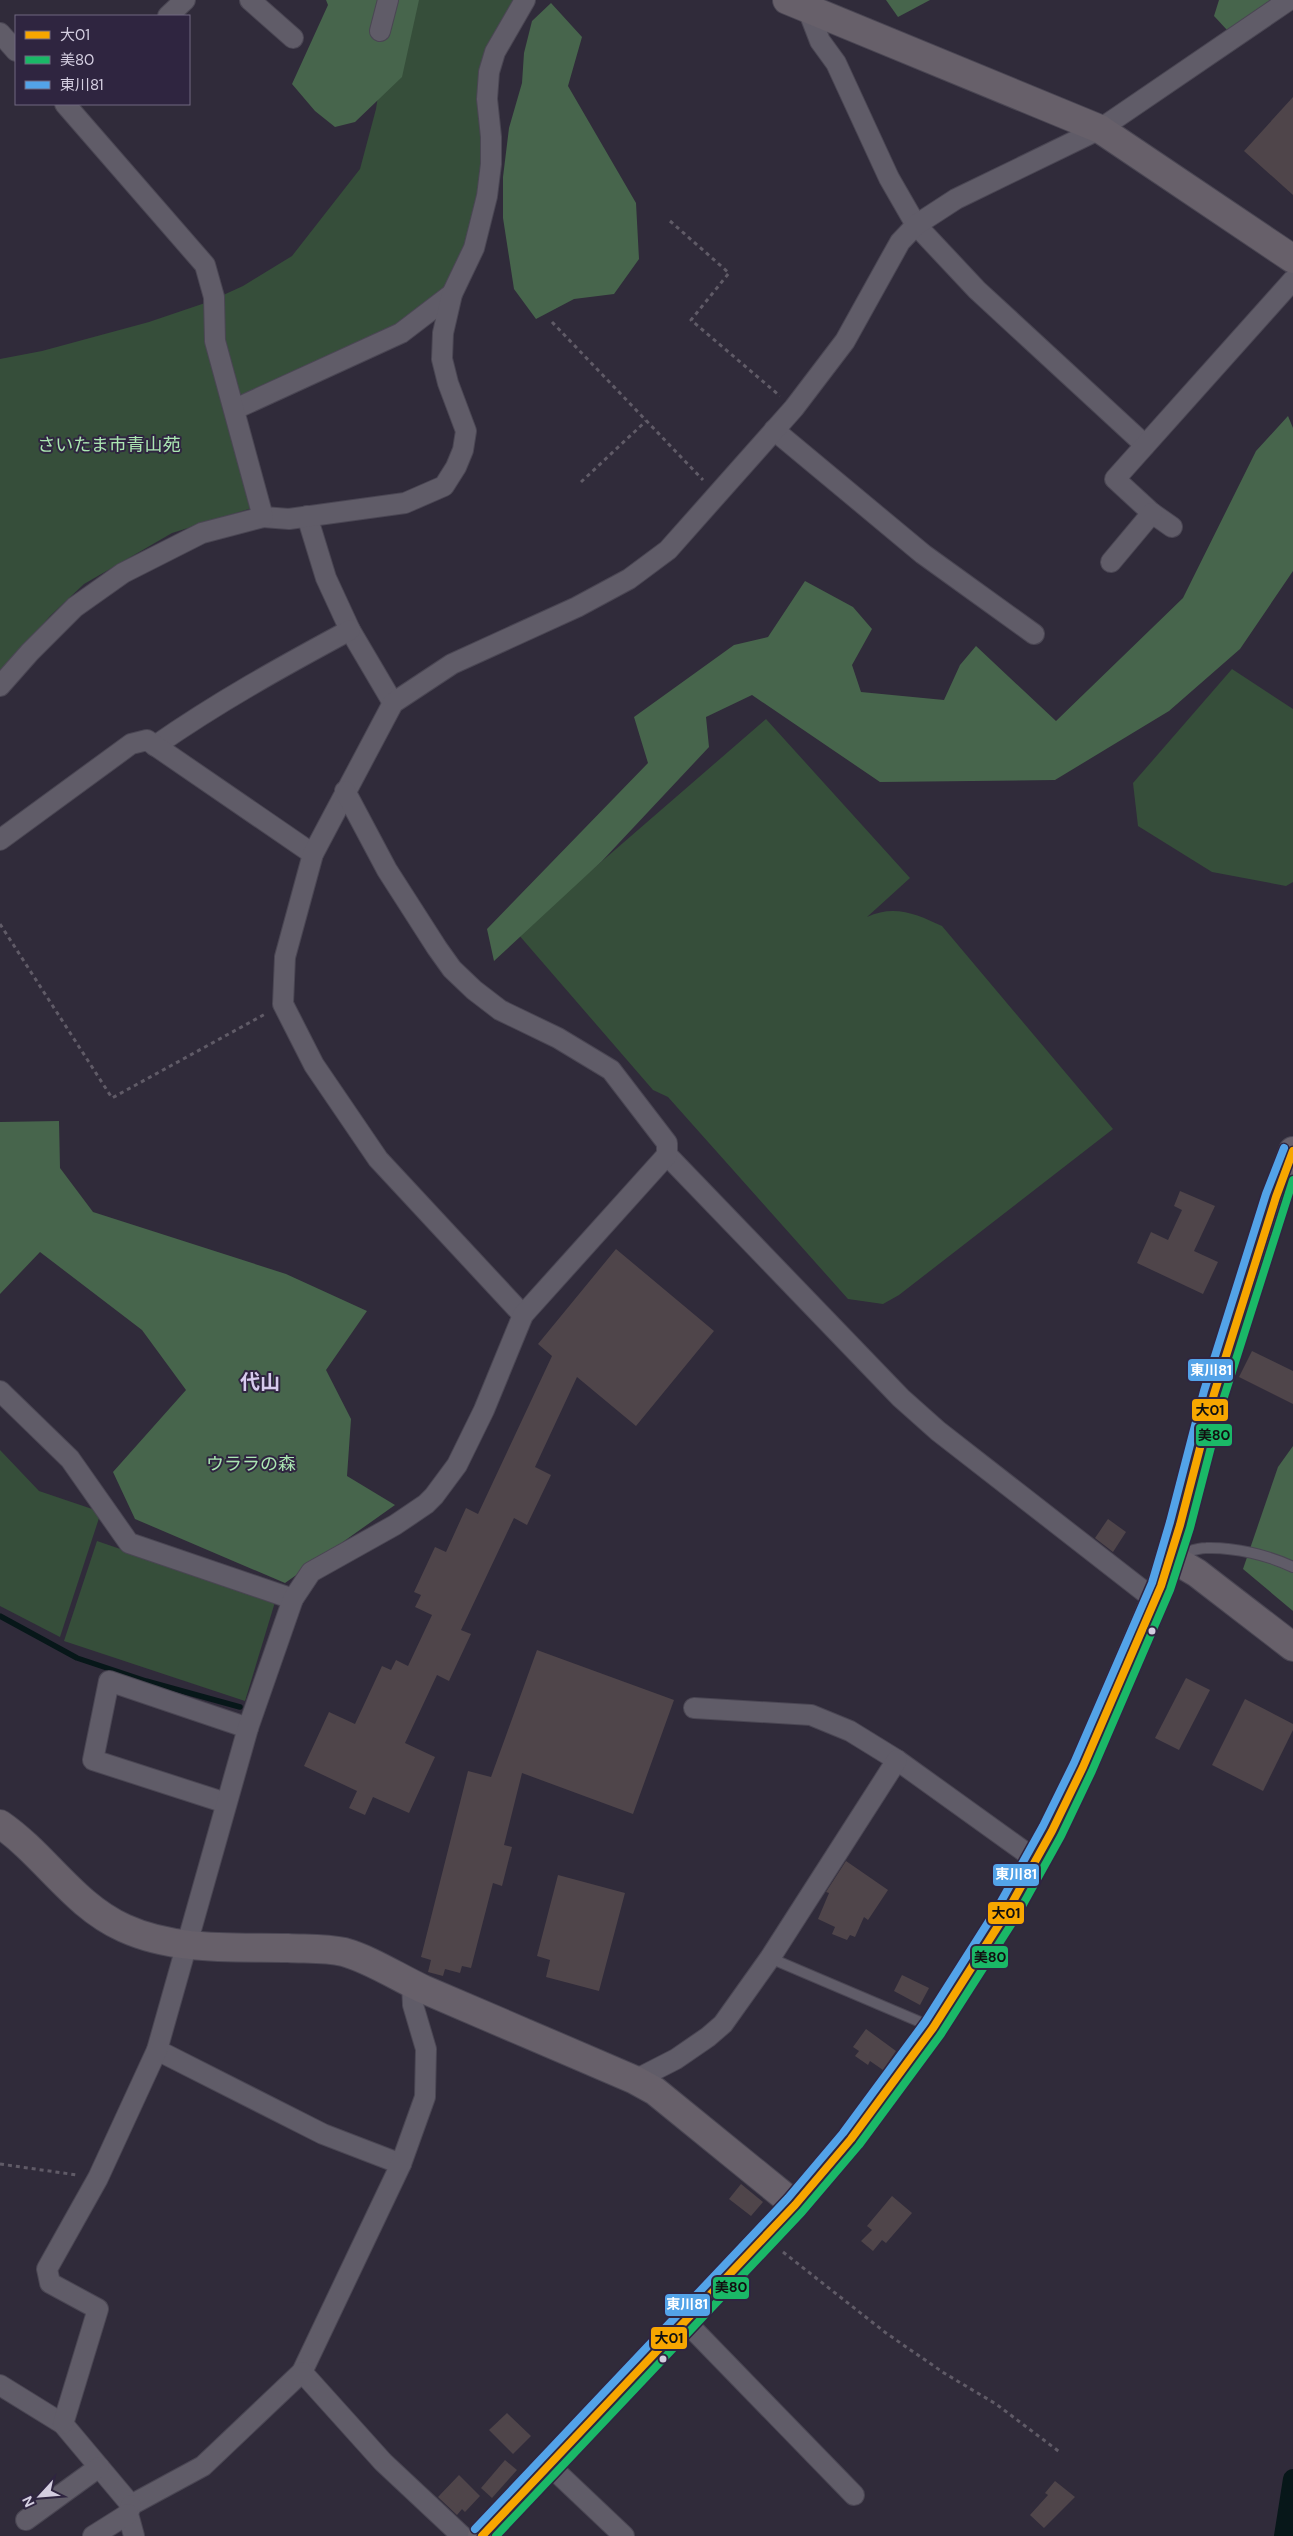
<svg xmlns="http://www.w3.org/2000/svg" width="1293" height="2536" font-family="'DM Sans','Noto Sans JP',sans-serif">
<rect width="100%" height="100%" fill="#302b3a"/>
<g fill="#364e3a">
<polygon points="398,0 519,0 482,64 484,162 469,234 444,294 399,328 224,405 252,508 172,533 84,584 50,616 0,675 0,359 42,351 149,322 208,302 243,286 292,256 360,169 376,109 386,44"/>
<polygon points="1232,669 1293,709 1293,882 1286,886 1212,872 1138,826 1133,783"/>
<path d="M 766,719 L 910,878 L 867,917 C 894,904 917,914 942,926 L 1113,1129 L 899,1295 L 883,1304 L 848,1299 L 668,1097 L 653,1090 L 518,934 Z"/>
<polygon points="0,1450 39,1491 101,1512 60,1637 0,1606"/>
<polygon points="97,1541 275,1602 245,1701 64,1641"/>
</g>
<g fill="#47654c">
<polygon points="326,0 419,0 402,77 355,122 335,127 315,111 292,84 328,5"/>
<polygon points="886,0 930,0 898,17"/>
<polygon points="1219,0 1272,0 1228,31 1214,16"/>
<polygon points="551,3 582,37 568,86 636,203 639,259 614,294 574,299 536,319 514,289 503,218 503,177 509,128 522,83 524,53 532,21"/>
<polygon points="1288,416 1293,428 1293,571 1240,649 1169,711 1055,780 880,782 752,695 706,717 709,747 602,861 494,961 487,929 648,763 634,717 734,645 768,637 805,581 853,607 872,629 852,665 861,692 944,700 960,665 976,646 1056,721 1183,598 1256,451"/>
<polygon points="59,1121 60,1168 93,1212 286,1274 367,1311 326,1370 351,1419 347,1476 395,1505 285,1583 135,1519 113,1472 186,1390 142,1330 40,1252 0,1294 0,1122"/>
<polygon points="1293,1446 1293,1611 1243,1569 1278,1467"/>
</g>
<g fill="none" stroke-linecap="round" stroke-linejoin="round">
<polyline stroke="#071719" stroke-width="5.5" points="0,1616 77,1658 146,1681 240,1707"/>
<polyline stroke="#071719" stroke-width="20" points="1284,2536 1293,2479"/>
</g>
<g fill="#4f454a">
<polygon points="1293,97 1293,195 1244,151"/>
<polygon points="1180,1191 1215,1206 1194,1251 1218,1262 1203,1294 1137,1263 1151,1232 1168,1240 1182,1210 1174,1206"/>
<polygon points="616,1249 714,1331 636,1426 577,1377 535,1467 551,1475 527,1525 514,1518 461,1630 471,1634 449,1681 437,1675 405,1743 435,1757 409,1813 373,1797 365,1815 349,1808 357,1791 304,1766 329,1712 355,1724 382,1666 391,1670 396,1660 408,1666 432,1615 415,1607 421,1595 414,1592 435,1547 446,1552 466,1508 478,1514 552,1356 538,1344"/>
<polygon points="1252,1351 1293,1371 1293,1404 1239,1377"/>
<polygon points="1108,1519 1126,1532 1113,1552 1095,1538"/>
<polygon points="537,1650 674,1700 633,1814 522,1773 504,1845 512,1847 502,1886 493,1883 471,1968 462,1966 460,1973 445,1969 443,1976 428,1972 431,1960 421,1957 468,1771 491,1777"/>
<polygon points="1186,1678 1210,1690 1179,1750 1155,1738"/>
<polygon points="1245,1699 1293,1724 1293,1730 1263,1791 1212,1765"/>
<polygon points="846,1861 888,1890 868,1920 864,1917 855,1937 850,1935 847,1940 832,1934 835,1927 818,1919 829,1893 826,1892"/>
<polygon points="558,1875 625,1893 599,1991 546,1977 550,1960 537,1956"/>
<polygon points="902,1975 929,1988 920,2005 894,1991"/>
<polygon points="866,2029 896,2051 883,2070 870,2061 868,2065 855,2056 859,2051 853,2047"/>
<polygon points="741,2184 763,2202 751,2216 729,2199"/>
<polygon points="892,2196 912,2213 886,2243 882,2240 873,2251 861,2241 872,2230 867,2226"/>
<polygon points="507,2413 531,2436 513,2454 489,2430"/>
<polygon points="505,2460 517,2470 492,2498 481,2488"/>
<polygon points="459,2475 480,2496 465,2512 462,2509 457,2515 438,2497"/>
<polygon points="1055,2481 1075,2497 1044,2528 1030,2515 1048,2495 1045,2493"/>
</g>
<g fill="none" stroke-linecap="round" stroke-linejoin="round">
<g stroke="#4a4653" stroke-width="12">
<g id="lane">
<path d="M 1176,1555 C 1186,1553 1196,1548 1206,1548 C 1234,1547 1268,1555 1293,1567"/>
<polyline points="770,1958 932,2027"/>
</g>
</g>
<g stroke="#4a4653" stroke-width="22">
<g id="street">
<polyline points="250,0 293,38"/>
<polyline points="808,10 820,41 836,63 889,178 916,225 977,290 1145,445"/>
<polyline points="168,16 185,0"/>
<polyline points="380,31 388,0"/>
<polyline points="0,33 16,51"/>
<polyline points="235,409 401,333 452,294"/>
<polyline points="774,430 923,554 1034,634"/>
<polyline points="307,516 326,578 350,630 393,703"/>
<polyline points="263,517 289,519 405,503 444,486 456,467 463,450 466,431 448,383 442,359 443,333 452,294 474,248 487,196 491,164 491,137 487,99 489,72 495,52 525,0"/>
<polyline points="1172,527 1152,513 1115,479 1293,280"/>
<polyline points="1111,562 1152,513"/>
<polyline points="0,686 30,652 75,607 123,573 202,533 263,517 215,341 214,297 205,265 65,104"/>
<path d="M 155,746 C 218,702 283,666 350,630"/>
<polyline points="0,840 131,744 147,740 313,854"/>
<polyline points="667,1155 901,1398 938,1431 1155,1600"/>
<polyline points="523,1315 378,1159 314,1065 283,1004 285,957 313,854 393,703 452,664 577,607 629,579 668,550 794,408 845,341 900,242 916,225 956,199 1100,129 1289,0"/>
<polyline points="0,1391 70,1459 129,1543 293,1599"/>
<polyline points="694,1708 811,1715 850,1731 897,1760 1036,1860"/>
<polyline points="226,1803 93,1760 109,1681 248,1728"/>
<polyline points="157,2050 323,2134 401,2164"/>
<polyline points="635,2080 676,2059 708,2037 723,2024 770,1958 897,1760"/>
<polyline points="685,2321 854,2495"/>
<polyline points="302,2372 401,2164 425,2097 426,2049 413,2005 412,1984"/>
<polyline points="0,2385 63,2424 131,2505 203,2466 302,2372 383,2462 462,2536"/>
<polyline points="63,2424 98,2309 50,2283 47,2269 98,2178 157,2050 248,1728 293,1599 311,1572 395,1525 426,1504 434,1496 457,1465 484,1410 523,1315 667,1155 667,1143 611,1070 558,1038 500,1010 474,990 452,969 437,948 387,870 345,791"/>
<polyline points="548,2464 624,2536"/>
<polyline points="131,2505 128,2514 134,2536"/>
<polyline points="26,2520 99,2467"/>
<polyline points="93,2536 128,2514"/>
</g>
</g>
<g stroke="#4a4653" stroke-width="30">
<g id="secondary">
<polyline points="787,0 1100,129 1293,259"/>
<polyline points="1170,1557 1197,1573 1293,1647"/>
<path d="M 0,1824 C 45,1855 73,1905 124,1928 C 174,1951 233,1947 288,1948 C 306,1949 326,1948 344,1952 C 372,1960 397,1977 423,1989 C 494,2019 564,2050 635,2080 L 655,2091 L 795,2205"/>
<polyline points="482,2536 795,2205 851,2139 933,2028 1007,1912 1052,1831 1083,1767 1161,1586 1180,1525 1214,1394 1276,1197 1293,1151"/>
</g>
</g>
<g stroke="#605b67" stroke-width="3" stroke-dasharray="4 4" stroke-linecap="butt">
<polyline points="670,221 729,273 691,320 780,396"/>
<polyline points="552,322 703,480"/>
<polyline points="581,482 646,421"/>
<polyline points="0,924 112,1098 267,1013"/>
<polyline points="0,2164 77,2175"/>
<polyline points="783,2252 886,2333 944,2373 996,2404 1061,2453"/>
</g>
<use href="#lane" stroke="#605c68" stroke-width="10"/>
<use href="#street" stroke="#605c68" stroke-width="20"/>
<use href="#secondary" stroke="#67606a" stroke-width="28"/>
<g stroke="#2f2540" stroke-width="11">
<polyline id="bus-1" points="482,2536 795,2205 851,2139 933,2028 1007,1912 1052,1831 1083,1767 1161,1586 1180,1525 1214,1394 1276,1197 1293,1151"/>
</g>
<g stroke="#2f2540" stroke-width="11">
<polyline id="bus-2" points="496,2536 802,2212 859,2145 941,2034 1016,1917 1061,1836 1092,1771 1170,1590 1190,1528 1224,1397 1293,1180"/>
</g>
<g stroke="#2f2540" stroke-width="11">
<polyline id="bus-3" points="475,2529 788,2198 843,2133 925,2022 998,1907 1043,1826 1074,1763 1152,1583 1170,1522 1204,1391 1266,1194 1284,1148"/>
</g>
<use href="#bus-1" stroke="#f7a600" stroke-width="8"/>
<use href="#bus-2" stroke="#1ab867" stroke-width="8"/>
<use href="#bus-3" stroke="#53a3e8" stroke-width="8"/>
</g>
<g fill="#d4cee0" stroke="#2f2540" stroke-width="2">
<circle cx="1152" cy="1631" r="4.5"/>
<circle cx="663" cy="2359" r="4.5"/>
</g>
<g text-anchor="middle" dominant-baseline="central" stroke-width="4" stroke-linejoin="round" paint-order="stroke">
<g font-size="18" fill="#abe6b2" stroke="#2f2540">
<text x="109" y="445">さいたま市青山苑</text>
<text x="251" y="1464">ウララの森</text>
</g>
<g font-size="20" font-weight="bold" fill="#d7cbee" stroke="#2f2540">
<text x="260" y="1382">代山</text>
</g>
</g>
<g stroke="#2f2540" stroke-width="2">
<rect x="1187" y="1358" width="47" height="24" rx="5" fill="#53a3e8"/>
<rect x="1191" y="1398" width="38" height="24" rx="5" fill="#f7a600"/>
<rect x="1195" y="1423" width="38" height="24" rx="5" fill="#1ab867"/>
<rect x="992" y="1863" width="48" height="24" rx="5" fill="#53a3e8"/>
<rect x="987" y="1901" width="38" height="24" rx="5" fill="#f7a600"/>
<rect x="971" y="1945" width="38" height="24" rx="5" fill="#1ab867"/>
<rect x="712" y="2276" width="38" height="24" rx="5" fill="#1ab867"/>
<rect x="664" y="2293" width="47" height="24" rx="5" fill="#53a3e8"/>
<rect x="650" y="2326" width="38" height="24" rx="5" fill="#f7a600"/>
</g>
<g font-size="14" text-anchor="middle" font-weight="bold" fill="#fff">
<text x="1211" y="1375">東川81</text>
<text x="1016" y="1879">東川81</text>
<text x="687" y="2309">東川81</text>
</g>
<g font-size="14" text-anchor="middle" font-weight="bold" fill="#111">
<text x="1210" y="1415">大01</text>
<text x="1214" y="1440">美80</text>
<text x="1006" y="1918">大01</text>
<text x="990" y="1962">美80</text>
<text x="731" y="2292">美80</text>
<text x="669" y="2343">大01</text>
</g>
<rect x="15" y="15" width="175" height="90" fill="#2f2540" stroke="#716980"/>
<rect x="25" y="31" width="25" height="8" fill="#f7a600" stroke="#716980"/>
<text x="60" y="40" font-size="15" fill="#d4cee0">大01</text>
<rect x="25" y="56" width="25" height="8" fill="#1ab867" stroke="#716980"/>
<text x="60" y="65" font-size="15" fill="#d4cee0">美80</text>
<rect x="25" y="81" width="25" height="8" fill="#53a3e8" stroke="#716980"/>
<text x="60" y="90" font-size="15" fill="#d4cee0">東川81</text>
<g transform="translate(40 2496) rotate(244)" stroke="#2f2540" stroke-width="4" paint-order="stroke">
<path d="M0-4L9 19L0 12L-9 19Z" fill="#d4cee0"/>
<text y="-8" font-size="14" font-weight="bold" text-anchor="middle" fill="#d4cee0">N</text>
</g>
</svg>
